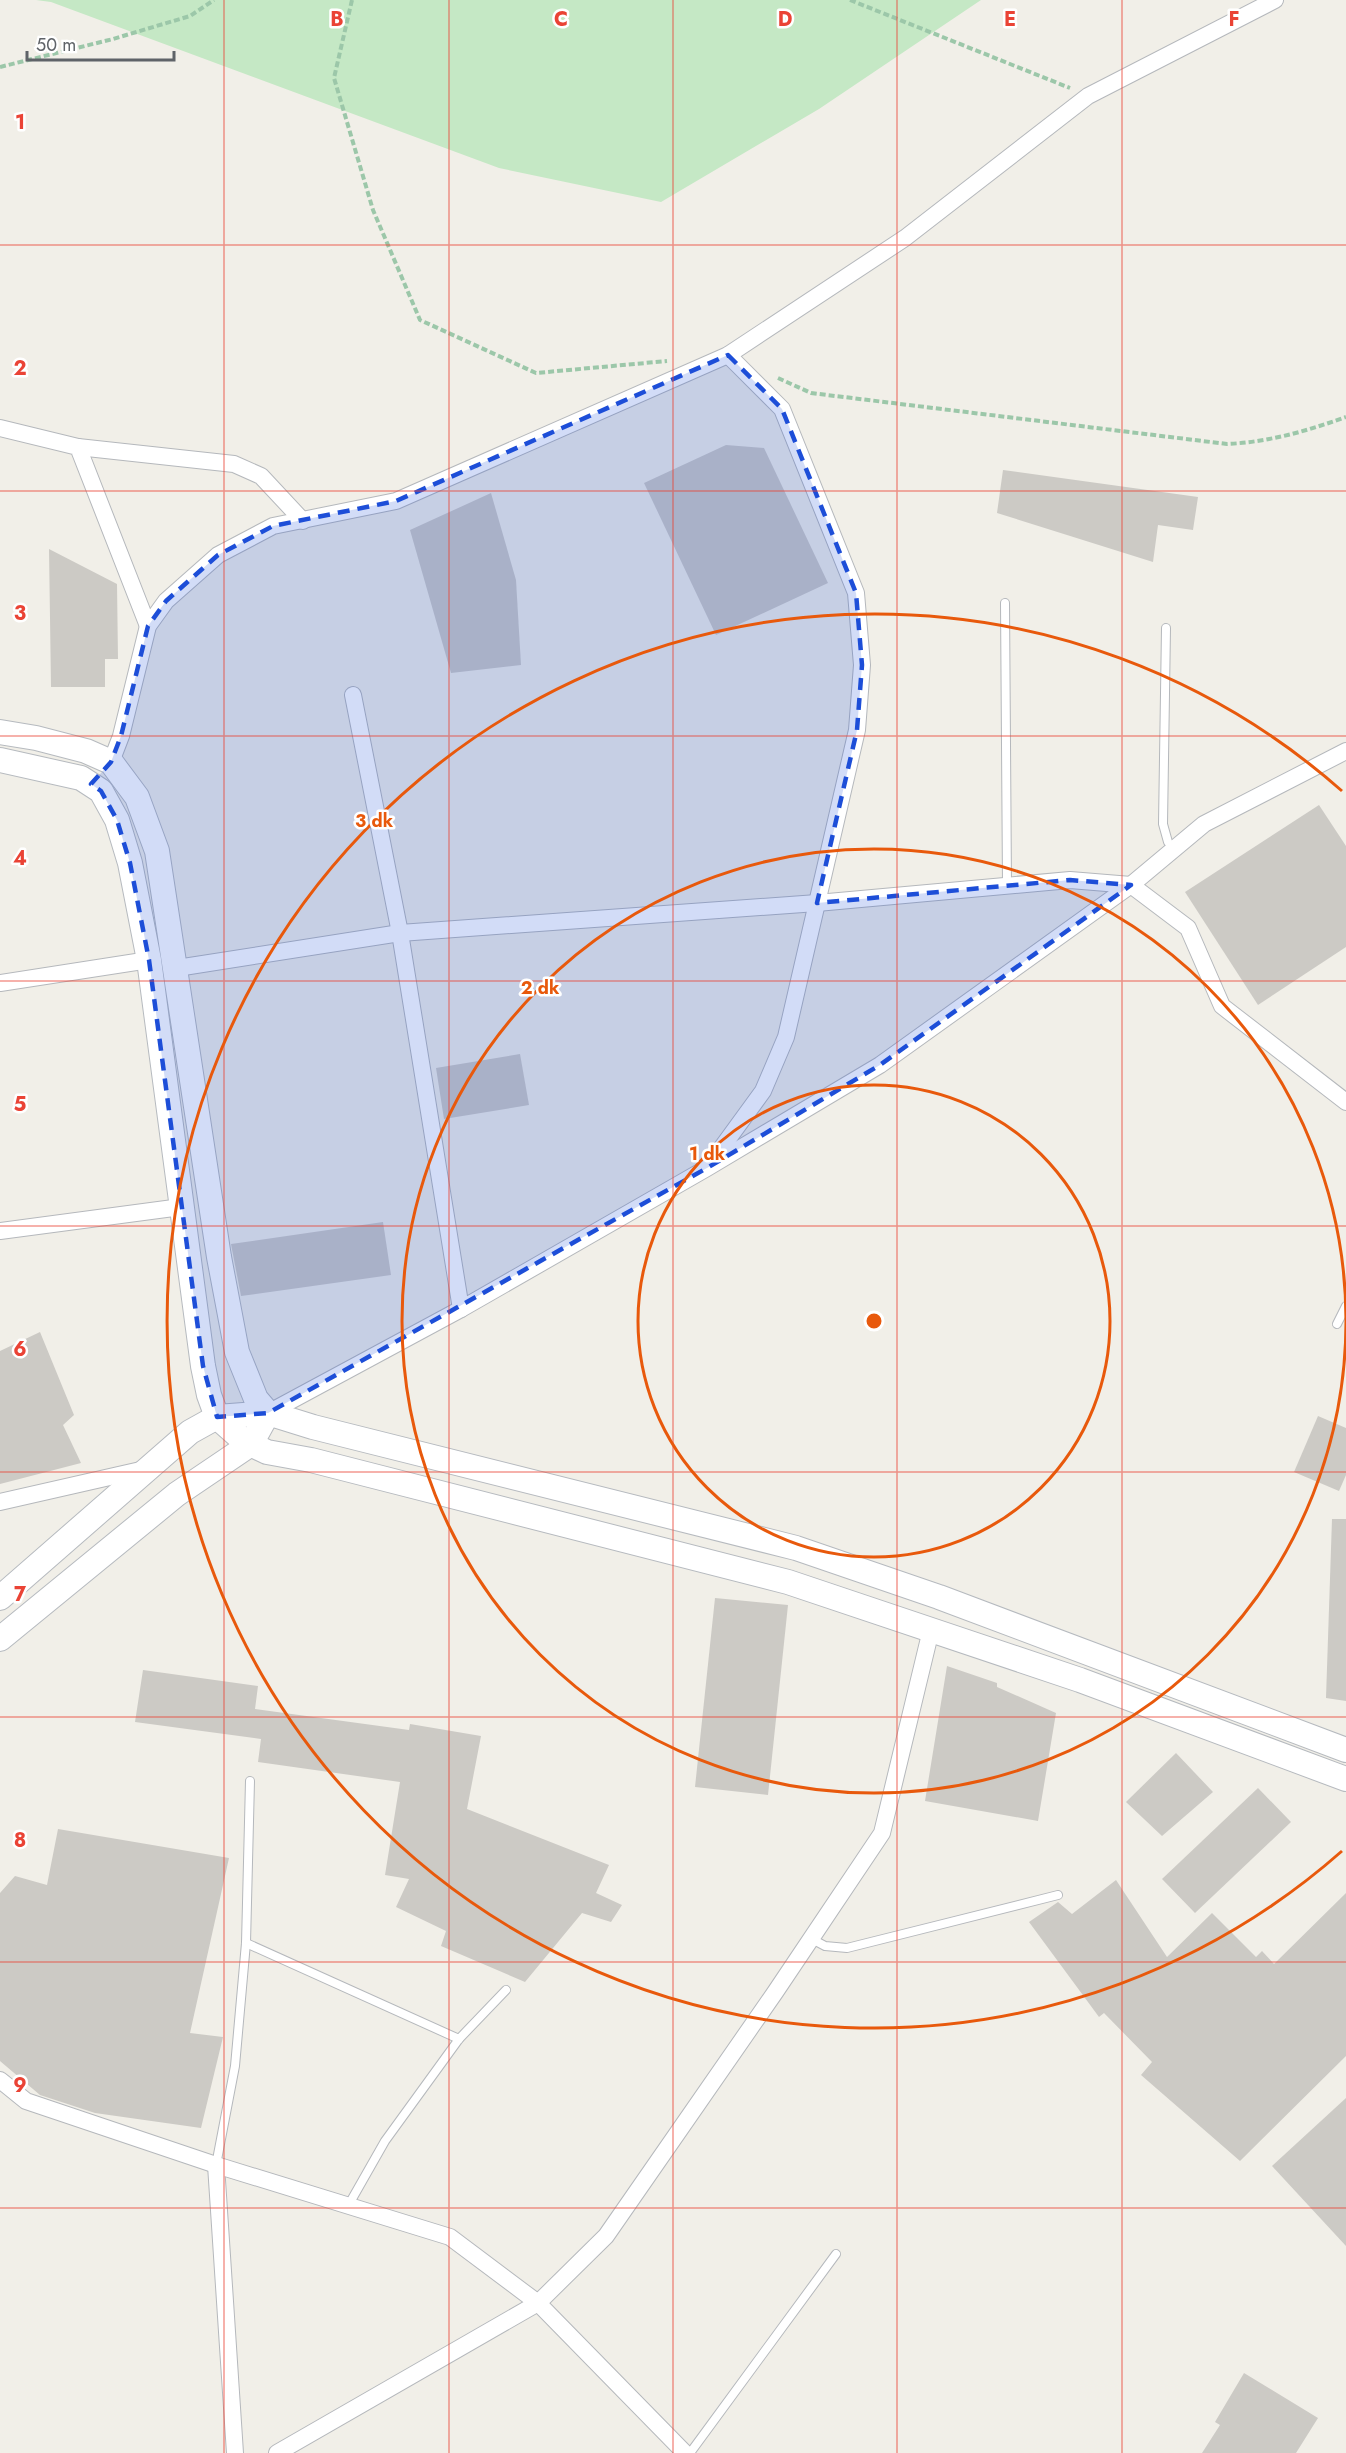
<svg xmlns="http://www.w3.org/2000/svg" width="1346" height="2453" font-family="Jost,sans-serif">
<rect width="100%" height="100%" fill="#f1efe8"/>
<polygon fill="#c5e8c5" points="36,0 981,0 819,109 661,202 499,168 51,2"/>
<g fill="#cccac5">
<polygon points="726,445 764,448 828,583 716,635 644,483"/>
<polygon points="1003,470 1198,497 1193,530 1158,525 1153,562 997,513"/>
<polygon points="491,493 516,580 521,665 451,673 410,530"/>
<polygon points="49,549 117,584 118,659 105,659 105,687 51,687"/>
<polygon points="1319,805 1346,846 1346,947 1258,1005 1185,892"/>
<polygon points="520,1054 529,1105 444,1119 436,1068"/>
<polygon points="383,1222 391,1275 241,1296 231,1244"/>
<polygon points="40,1332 74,1415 63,1425 81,1463 0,1484 0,1351"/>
<polygon points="1318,1416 1346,1428 1346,1475 1339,1491 1294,1472"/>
<polygon points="1332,1519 1346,1519 1346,1701 1326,1698"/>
<polygon points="715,1598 788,1605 768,1795 695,1787"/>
<polygon points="947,1666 997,1683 997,1687 1056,1713 1038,1821 925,1801"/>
<polygon points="143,1670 258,1686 255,1709 409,1730 410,1724 481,1736 467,1809 609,1865 596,1893 622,1905 611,1922 582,1913 525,1982 441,1946 446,1931 396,1907 409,1879 385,1875 400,1782 258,1762 261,1739 135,1722"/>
<polygon points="1176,1753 1213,1792 1162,1836 1126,1802"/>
<polygon points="1258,1788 1291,1822 1195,1913 1162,1879"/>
<polygon points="58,1829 229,1858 190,2033 223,2037 201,2128 95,2113 40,2095 0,2061 0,1893 15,1876 47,1885"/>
<polygon points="1116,1880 1167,1957 1212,1913 1256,1957 1262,1951 1274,1964 1346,1893 1346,2056 1240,2161 1141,2075 1152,2062 1104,2013 1099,2017 1029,1922 1058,1902 1072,1914"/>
<polygon points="1346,2098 1346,2246 1272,2166"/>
<polygon points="1244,2373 1318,2418 1296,2453 1202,2453 1220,2425 1215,2422"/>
</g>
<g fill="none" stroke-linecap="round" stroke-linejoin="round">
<g stroke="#b5b8bc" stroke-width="10">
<g id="lane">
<polyline points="1005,603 1007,885"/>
<polyline points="1166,628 1163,824 1168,842 1174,849"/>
<polyline points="1337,1324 1346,1306"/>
<polyline points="810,1938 825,1946 847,1948 1058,1895"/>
<polyline points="246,1943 459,2039"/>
<polyline points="216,2165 235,2066 246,1943 250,1781"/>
<polyline points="348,2206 385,2141 459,2039 506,1990"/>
<polyline points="690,2453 836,2254"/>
</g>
</g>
<g stroke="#b5b8bc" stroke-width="18">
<g id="street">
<polyline points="0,428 78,447 148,626"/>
<polyline points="78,447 234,464 261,476 303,521"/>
<polyline points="353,695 400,933 461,1309"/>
<polyline points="111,762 121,736 148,626 166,601 218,555 273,526 396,501 728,355 905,238 1088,96 1275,0"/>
<polyline points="177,968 400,933 817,903 1070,880 1131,885 1188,928 1222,1006 1346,1102"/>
<polyline points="0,983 149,960"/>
<polyline points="712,1161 763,1091 786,1037 857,730 862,665 856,593 782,409 728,355"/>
<polyline points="0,1231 181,1207"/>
<polyline points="268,1413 461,1309 707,1168 880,1065 1131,885 1204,824 1346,751"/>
<polyline points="0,1502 145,1469"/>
<polyline points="0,2080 26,2101 216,2165 450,2237 538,2303 685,2453"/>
<polyline points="216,2165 235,2453"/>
<polyline points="277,2453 538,2303 606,2236 776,1991 882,1833 931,1630"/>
</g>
</g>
<g stroke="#b6babf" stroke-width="26">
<g id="secondary">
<polyline points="0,732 36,738 86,751 111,762 137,797 157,851 219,1257 237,1352 256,1399 268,1413 313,1427 796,1548 939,1597 1346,1750"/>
<polyline points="0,760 81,778 101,791 117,820 130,863 149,960 203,1366 209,1395 217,1417 244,1441 267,1452 311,1460 788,1582 1080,1680 1346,1779"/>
<polyline points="0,1598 190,1432 217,1417 268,1413"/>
<polyline points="0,1639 177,1494 251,1444 268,1413"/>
</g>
</g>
<g stroke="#9cc7a9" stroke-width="4" stroke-dasharray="6 3" stroke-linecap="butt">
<polyline points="352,0 334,78 373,210 420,320 536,373 667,361"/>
<polyline points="850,0 1070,88"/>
<polyline points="0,67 113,39 190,16 214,0"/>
<path d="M 778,378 L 811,393 L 1227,444 C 1269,442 1307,431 1346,417"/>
</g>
<use href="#lane" stroke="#fff" stroke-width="8"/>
<use href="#street" stroke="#fff" stroke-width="16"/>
<use href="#secondary" stroke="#fff" stroke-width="24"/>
</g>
<path fill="#1d4ed8" fill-opacity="0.2" stroke="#1d4ed8" stroke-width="4.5" stroke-dasharray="12 8" stroke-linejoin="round" d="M 728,355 L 782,409 L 856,593 L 862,665 L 857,730 L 817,903 L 1070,880 L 1131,885 L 880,1065 L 707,1168 L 268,1413 L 217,1417 L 203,1366 L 149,960 L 130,863 L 117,820 L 101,791 L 91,784 L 111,762 L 121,736 L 148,626 L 166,601 L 218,555 L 273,526 L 396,501 Z"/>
<path fill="none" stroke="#ea4335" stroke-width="1.5" stroke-opacity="0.55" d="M 224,0 L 224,2453M 449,0 L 449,2453M 673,0 L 673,2453M 897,0 L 897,2453M 1122,0 L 1122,2453M 0,245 L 1346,245M 0,491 L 1346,491M 0,736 L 1346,736M 0,981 L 1346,981M 0,1226 L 1346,1226M 0,1472 L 1346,1472M 0,1717 L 1346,1717M 0,1962 L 1346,1962M 0,2208 L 1346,2208"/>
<g fill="none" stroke="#e8590c" stroke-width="3">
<circle cx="874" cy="1321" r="236"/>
<circle cx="874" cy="1321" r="472"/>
<path d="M1342 1851A707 707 0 1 1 1342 791"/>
</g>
<g font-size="20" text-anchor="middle" font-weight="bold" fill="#ea4335" stroke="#fff" stroke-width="5" stroke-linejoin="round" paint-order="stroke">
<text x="337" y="26">B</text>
<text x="561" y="26">C</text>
<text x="785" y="26">D</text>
<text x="1010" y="26">E</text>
<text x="1234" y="26">F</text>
<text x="20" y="129">1</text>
<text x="20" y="375">2</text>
<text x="20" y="620">3</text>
<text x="20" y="865">4</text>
<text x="20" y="1111">5</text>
<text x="20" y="1356">6</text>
<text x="20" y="1601">7</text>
<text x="20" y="1847">8</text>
<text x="20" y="2092">9</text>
</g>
<circle cx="874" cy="1321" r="9" fill="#e8590c" stroke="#fff" stroke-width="3"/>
<g font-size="18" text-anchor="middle" font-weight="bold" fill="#e8590c" stroke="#fff" stroke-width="5" stroke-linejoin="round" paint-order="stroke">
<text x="374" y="827">3 dk</text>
<text x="540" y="994">2 dk</text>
<text x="707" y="1160">1 dk</text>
</g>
<path d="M27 51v9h147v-9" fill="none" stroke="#5f6368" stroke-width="3"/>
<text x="36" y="51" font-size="18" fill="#5f6368" stroke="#ffffff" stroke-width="4.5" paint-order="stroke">50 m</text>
</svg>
